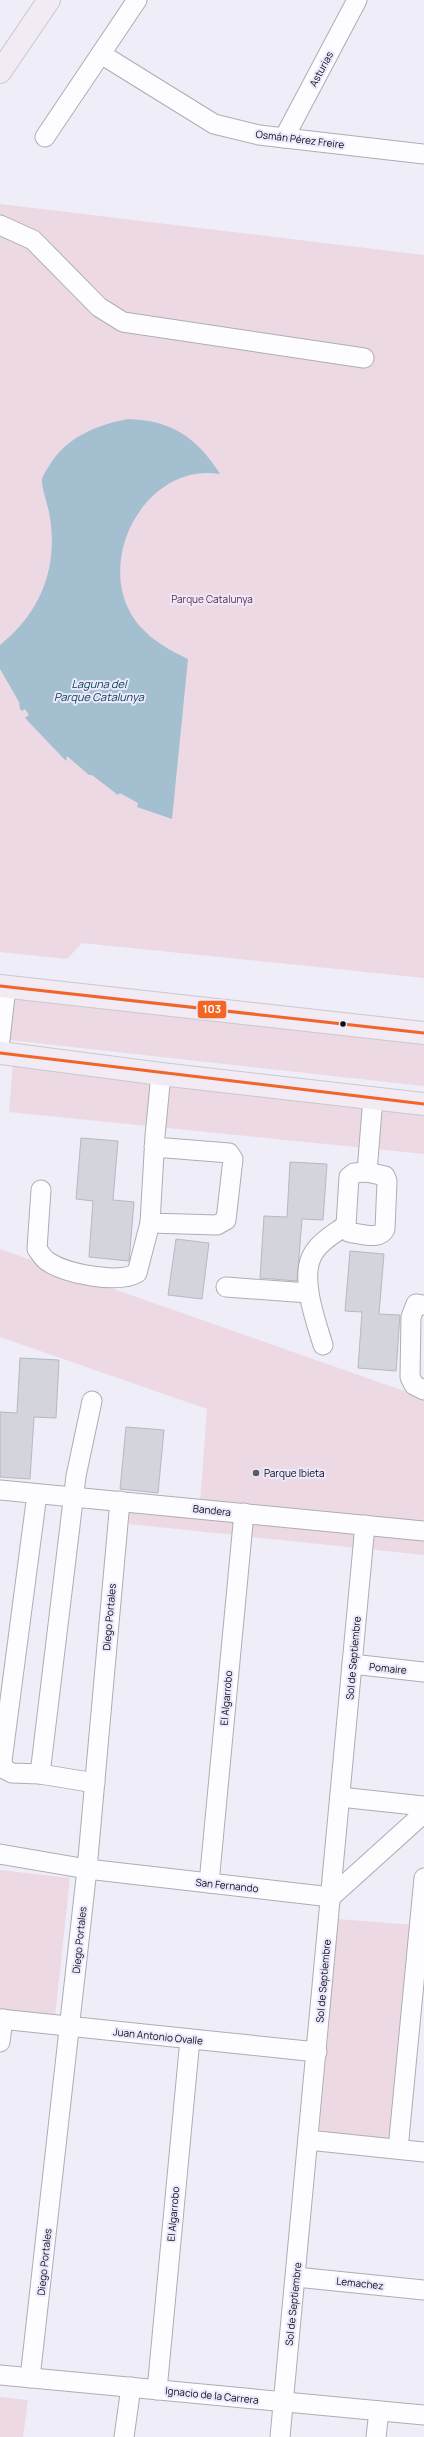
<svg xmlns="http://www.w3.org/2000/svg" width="424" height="2437" font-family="Manrope,sans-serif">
<rect width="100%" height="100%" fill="#efedf8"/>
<g fill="#edd9e4">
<polygon points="0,204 424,255 424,978 82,943 67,959 0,952"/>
<polygon points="0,996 424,1042 424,1086 0,1039"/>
<polygon points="13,1064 424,1114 424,1154 9,1112"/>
<polygon points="0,1249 424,1398 424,1555 129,1524 128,1510 199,1517 207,1409 0,1337"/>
<polygon points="0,1870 70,1878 55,2017 0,2011"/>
<polygon points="338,1919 414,1925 394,2152 318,2146"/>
<polygon points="0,2397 28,2400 23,2437 0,2437"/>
</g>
<path fill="#a3bfd0" d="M 128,419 C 170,420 197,437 220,474 C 154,463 104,541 125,601 C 136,631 161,646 188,659 L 172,819 L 137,807 L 138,803 L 120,793 L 118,795 L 92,775 L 89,775 L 67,756 L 66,761 L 25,718 L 29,715 L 25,709 L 22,711 L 20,709 L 19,702 L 0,669 L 0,645 C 40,613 58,569 50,518 C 49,508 41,487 42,479 C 43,475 47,469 49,466 C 66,437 97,425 128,419 Z"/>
<g fill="#d3d4dc" stroke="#b7b8c0">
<polygon points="81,1138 118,1141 113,1200 134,1202 129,1261 89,1257 93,1201 76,1199"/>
<polygon points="290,1162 327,1164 323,1220 302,1219 297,1281 260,1278 264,1216 287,1217"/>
<polygon points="176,1239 209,1243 202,1299 168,1295"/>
<polygon points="350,1251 384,1254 379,1314 400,1315 396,1371 358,1368 362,1312 345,1311"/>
<polygon points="20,1358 59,1360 56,1418 34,1417 30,1479 0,1477 0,1412 17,1413"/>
<polygon points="126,1427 164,1430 158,1493 120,1489"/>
</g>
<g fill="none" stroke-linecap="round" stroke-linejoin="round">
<g stroke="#aeadb5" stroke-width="21">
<g id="minor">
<polyline points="101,54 214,124 259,135 424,154"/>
<polyline points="45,137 137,0"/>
<polyline points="284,138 357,0"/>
<polyline points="0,225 33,240 99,307 123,322 364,358"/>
<polyline points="0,1040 6,987"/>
<polyline points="154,1147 229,1153 233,1159 226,1220 217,1225 150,1223 155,1136 161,1074"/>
<path d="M 367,1172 L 385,1176 L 387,1181 L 385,1229 C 380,1240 363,1234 353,1233 L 349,1232 L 346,1225 L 349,1177 L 354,1173 Z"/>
<polyline points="367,1172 373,1097"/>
<path d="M 41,1190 L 37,1249 C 40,1253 43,1258 47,1261 C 66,1274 118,1284 137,1273 L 150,1223"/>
<polyline points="226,1287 308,1293"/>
<polyline points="424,1305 416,1304 411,1317 410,1377 414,1385 424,1390"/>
<path d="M 323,1345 C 316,1322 301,1281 311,1258 C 317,1243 334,1234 346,1225"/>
<polyline points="0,1490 424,1531"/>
<polyline points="37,1494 2,1761 4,1769 12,1773 40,1774 95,1783"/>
<polyline points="352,1664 424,1672"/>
<polyline points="40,1774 76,1476 92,1401"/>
<polyline points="340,1797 424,1806"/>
<polyline points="0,1854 87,1869 331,1897 424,1813"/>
<polyline points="209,1883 244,1513"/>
<polyline points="0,2019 317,2052"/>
<polyline points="0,2042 3,2019"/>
<polyline points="308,2140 424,2152"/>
<polyline points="398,2149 424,1878"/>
<polyline points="296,2277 424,2290"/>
<polyline points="0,2375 424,2415"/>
<polyline points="30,2378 87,1869 120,1501"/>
<polyline points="157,2390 190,2039"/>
<polyline points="124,2437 131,2387"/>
<polyline points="280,2437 365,1525"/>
<polyline points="376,2437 379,2411"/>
</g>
</g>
<g stroke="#c9c8cd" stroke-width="24">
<g id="major">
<polyline points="0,72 49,0"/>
<polyline points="0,986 424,1033"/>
<polyline points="0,1053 161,1074 424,1104"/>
</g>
</g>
<use href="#minor" stroke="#fdfcfe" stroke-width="19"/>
<use href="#major" stroke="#f2ebf4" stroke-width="22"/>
<g stroke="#ece8fd" stroke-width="6">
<g id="bus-1">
<polyline points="0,986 424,1033"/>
<polyline points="0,1053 424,1104"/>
</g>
</g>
<use href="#bus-1" stroke="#f26522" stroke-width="3"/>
</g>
<circle fill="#0c0b11" stroke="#ece8fd" stroke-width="1.5" cx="343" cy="1024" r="3.5"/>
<circle fill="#5b5a62" stroke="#ece8fd" stroke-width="1.5" cx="256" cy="1473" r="4"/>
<g text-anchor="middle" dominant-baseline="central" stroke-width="4" stroke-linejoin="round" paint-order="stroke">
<g font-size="10" fill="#0c0b11" stroke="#ece8fd">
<text transform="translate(321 69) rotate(-62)">Asturias</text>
<text transform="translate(300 139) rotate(7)">Osmán Pérez Freire</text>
<text transform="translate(212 1510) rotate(6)">Bandera</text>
<text transform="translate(109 1617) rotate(-85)">Diego Portales</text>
<text transform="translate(353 1658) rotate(-85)">Sol de Septiembre</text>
<text transform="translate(388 1668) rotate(6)">Pomaire</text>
<text transform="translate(226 1698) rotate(-85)">El Algarrobo</text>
<text transform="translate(227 1885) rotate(6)">San Fernando</text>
<text transform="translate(79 1940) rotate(-84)">Diego Portales</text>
<text transform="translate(323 1981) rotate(-85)">Sol de Septiembre</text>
<text transform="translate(158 2036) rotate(6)">Juan Antonio Ovalle</text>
<text transform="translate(173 2214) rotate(-85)">El Algarrobo</text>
<text transform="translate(44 2262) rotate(-84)">Diego Portales</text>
<text transform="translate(360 2283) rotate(6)">Lemachez</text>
<text transform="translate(293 2304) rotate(-84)">Sol de Septiembre</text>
<text transform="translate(212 2395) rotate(6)">Ignacio de la Carrera</text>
</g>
<g font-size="10" fill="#632d41" stroke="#ece8fd">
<text x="212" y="599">Parque Catalunya</text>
</g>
<g font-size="10" fill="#0c0b11" stroke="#ece8fd" text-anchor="start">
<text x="264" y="1473">Parque Ibieta</text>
</g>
<g font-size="11" font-style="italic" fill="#084257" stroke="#ece8fd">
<text x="99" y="683">Laguna del<tspan x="99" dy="13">Parque Catalunya</tspan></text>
</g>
</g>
<rect stroke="#ece8fd" stroke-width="1.5" x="197" y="1000" width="30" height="19" rx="4" fill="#f26522"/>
<g font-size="11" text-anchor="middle" font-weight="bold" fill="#fff">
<text x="212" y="1013">103</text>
</g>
</svg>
